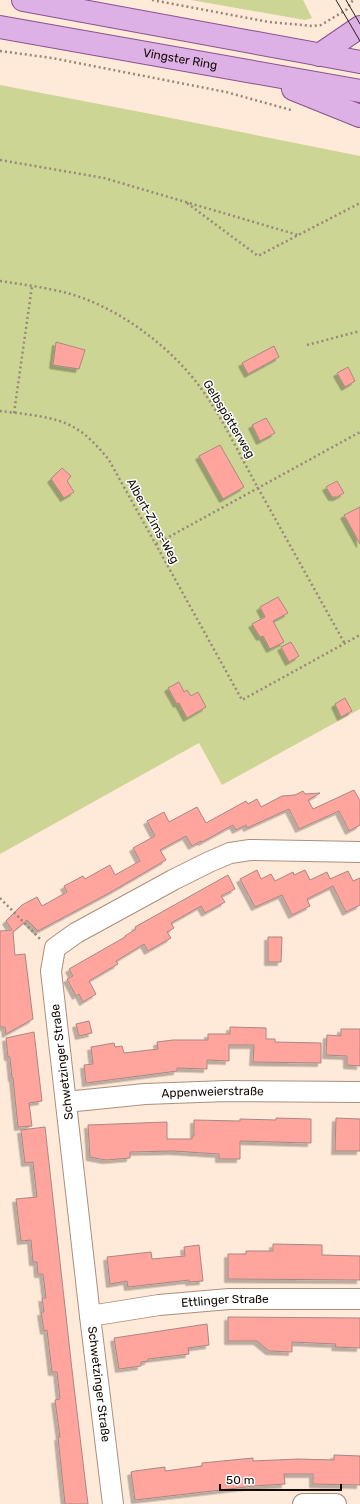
<svg xmlns="http://www.w3.org/2000/svg" width="360" height="1504" font-family="Rubik,sans-serif">
<defs>
<filter id="shadow"><feDropShadow dx="-3.5" dy="3.5" stdDeviation="0" flood-color="#0004"/></filter>
</defs>
<rect width="100%" height="100%" fill="#ffe9d9"/>
<g fill="#ccd594">
<polygon points="191,0 303,0 312,18 305,20"/>
<polygon points="0,85 156,115 360,156 360,709 222,785 199,743 0,854"/>
</g>
<g fill="#ffa59e" stroke="#a88784" filter="url(#shadow)">
<polygon points="56,342 85,350 79,369 53,365"/>
<polygon points="274,346 279,357 248,374 242,363"/>
<polygon points="348,367 355,381 345,387 337,373"/>
<polygon points="266,418 275,433 260,441 252,425"/>
<polygon points="220,445 244,487 223,499 199,456"/>
<polygon points="62,468 71,476 67,481 74,492 64,498 51,479"/>
<polygon points="337,481 344,493 337,497 332,497 326,487"/>
<polygon points="360,507 360,544 344,515"/>
<polygon points="278,597 288,613 273,621 284,642 270,649 263,636 260,637 252,624 265,617 260,607"/>
<polygon points="291,642 299,656 289,662 281,647"/>
<polygon points="179,682 184,692 187,690 191,696 198,692 206,707 187,718 179,703 177,704 168,688"/>
<polygon points="345,698 352,711 341,717 335,704"/>
<polygon points="354,790 360,801 360,825 349,831 339,811 299,829 289,809 247,828 246,825 236,830 233,825 202,842 201,841 192,846 186,836 160,850 166,860 111,892 38,931 27,920 13,932 15,955 25,954 33,1019 6,1034 5,1027 0,1027 0,931 12,930 6,921 22,905 37,897 42,906 67,892 64,886 83,876 85,879 110,865 115,875 140,861 133,848 155,836 147,821 164,812 169,822 197,807 206,823 246,801 248,804 257,799 261,807 282,796 295,795 303,791 305,794 320,793 308,800 313,809"/>
<polygon points="257,870 261,879 271,874 275,881 293,872 294,875 305,870 310,880 327,872 330,879 348,871 353,881 360,878 360,905 346,912 333,886 307,899 310,906 292,915 282,895 255,907 240,879"/>
<polygon points="228,875 235,889 221,896 225,902 205,913 201,906 171,923 174,928 167,932 171,938 148,951 144,944 116,961 118,964 89,981 96,994 83,1002 79,994 76,996 67,979 73,976 69,969 125,937 125,936 136,929 135,927"/>
<polygon points="268,937 282,937 281,962 268,962"/>
<polygon points="89,1021 92,1033 79,1036 76,1024"/>
<polygon points="230,1027 266,1028 266,1039 275,1039 275,1042 321,1043 321,1063 253,1062 254,1045 229,1045 229,1061 207,1060 207,1069 177,1068 177,1071 86,1083 84,1065 93,1064 91,1047 114,1043 115,1047 122,1046 124,1053 158,1049 157,1042 173,1040 208,1040 208,1034 230,1034"/>
<polygon points="341,1029 360,1029 360,1066 347,1065 347,1056 326,1055 327,1035 341,1036"/>
<polygon points="34,1032 42,1101 29,1103 32,1126 18,1127 13,1078 12,1078 10,1057 8,1057 6,1038"/>
<polygon points="276,1118 311,1119 311,1143 240,1141 240,1159 219,1159 219,1154 173,1151 130,1152 130,1158 106,1160 90,1157 88,1125 167,1122 167,1139 192,1139 192,1136 194,1136 194,1120 240,1121 240,1119 276,1120"/>
<polygon points="336,1118 360,1119 360,1151 335,1151"/>
<polygon points="45,1127 72,1370 88,1504 65,1504 58,1437 60,1437 55,1400 60,1399 57,1372 52,1372 47,1330 44,1331 41,1312 44,1312 42,1298 46,1298 43,1274 38,1274 37,1262 33,1262 31,1240 21,1241 16,1199 37,1197 33,1162 25,1163 21,1130"/>
<polygon points="273,1244 322,1245 322,1255 360,1256 360,1280 228,1279 228,1254 246,1254 246,1251 273,1251"/>
<polygon points="199,1245 203,1281 189,1282 189,1280 128,1287 127,1281 110,1284 107,1257 151,1252 152,1259 185,1256 184,1247"/>
<polygon points="228,1317 360,1318 360,1348 335,1347 336,1344 292,1342 292,1352 269,1351 257,1341 228,1341"/>
<polygon points="207,1324 209,1345 188,1348 189,1354 148,1359 148,1361 141,1362 141,1366 119,1369 114,1338"/>
<polygon points="334,1455 360,1456 360,1485 313,1484 313,1474 284,1474 285,1484 254,1486 135,1500 131,1472 135,1471 165,1467 165,1471 202,1466 202,1463 253,1458 253,1461 298,1459 334,1460"/>
</g>
<g fill="none" stroke-linecap="round" stroke-linejoin="round">
<g stroke="#a9907d" stroke-width="22">
<g id="minor">
<path id="s1" d="M 66,1102 L 145,1094 L 227,1091 L 360,1092"/>
<path id="s2" d="M 90,1316 L 159,1305 L 229,1299 L 360,1299"/>
<polyline points="113,1504 90,1316 51,971 55,948 76,933 173,880 209,862 230,853 250,850 360,852"/>
<polyline points="303,1504 336,1504"/>
</g>
</g>
<g stroke="#88538c" stroke-width="24">
<g id="major">
<polyline points="23,0 360,62"/>
<path id="s3" d="M 0,27 L 360,91"/>
<polyline points="319,55 360,27"/>
<polyline points="293,89 360,116"/>
</g>
</g>
<g stroke="#97877b" stroke-width="2.5" stroke-dasharray="2 3" stroke-linecap="butt">
<polyline points="152,0 269,22 313,26 321,25 346,10 353,0"/>
<polyline points="0,51 52,58 226,92 291,110"/>
<polyline points="0,160 104,178 298,235"/>
<polyline points="187,203 258,256 360,203"/>
<path d="M 0,281 C 21,284 42,287 63,292 C 116,305 171,346 203,391 C 224,421 240,456 258,488 C 287,540 316,592 345,644"/>
<polyline points="307,345 360,331"/>
<path d="M 0,411 C 23,414 56,416 75,428 C 89,436 99,448 109,460 L 242,700 L 360,635"/>
<polyline points="14,413 32,286"/>
<polyline points="156,544 360,432"/>
<polyline points="0,898 40,939"/>
</g>
<use href="#minor" stroke="#fff" stroke-width="20"/>
<use href="#major" stroke="#ddb0e6" stroke-width="22"/>
<g stroke="#2c211a" stroke-width="1">
<polyline points="336,0 360,41"/>
<polyline points="346,0 360,24"/>
</g>
</g>
<g text-anchor="middle" dominant-baseline="central" stroke-width="3" stroke-linejoin="round" paint-order="stroke">
<g font-size="12" fill="#130a04" stroke="#fff">
<text stroke="none"><textPath href="#s3" startOffset="183">Vingster Ring</textPath></text>
<text transform="translate(229 419) rotate(59)">Gelbspötterweg</text>
<text transform="translate(153 521) rotate(61)">Albert-Zims-Weg</text>
<text transform="translate(62 1062) rotate(-97)">Schwetzinger Straße</text>
<text stroke="none"><textPath href="#s1" startOffset="147">Appenweierstraße</textPath></text>
<text stroke="none"><textPath href="#s2" startOffset="136">Ettlinger Straße</textPath></text>
<text transform="translate(99 1384) rotate(83)">Schwetzinger Straße</text>
</g>
</g>
<path d="M220 1484v6h121v-6" fill="none" stroke="#130a04" stroke-width="2"/>
<text x="226" y="1484" font-size="12" fill="#130a04" stroke="#ffffff" stroke-width="3" paint-order="stroke">50 m</text>
</svg>
